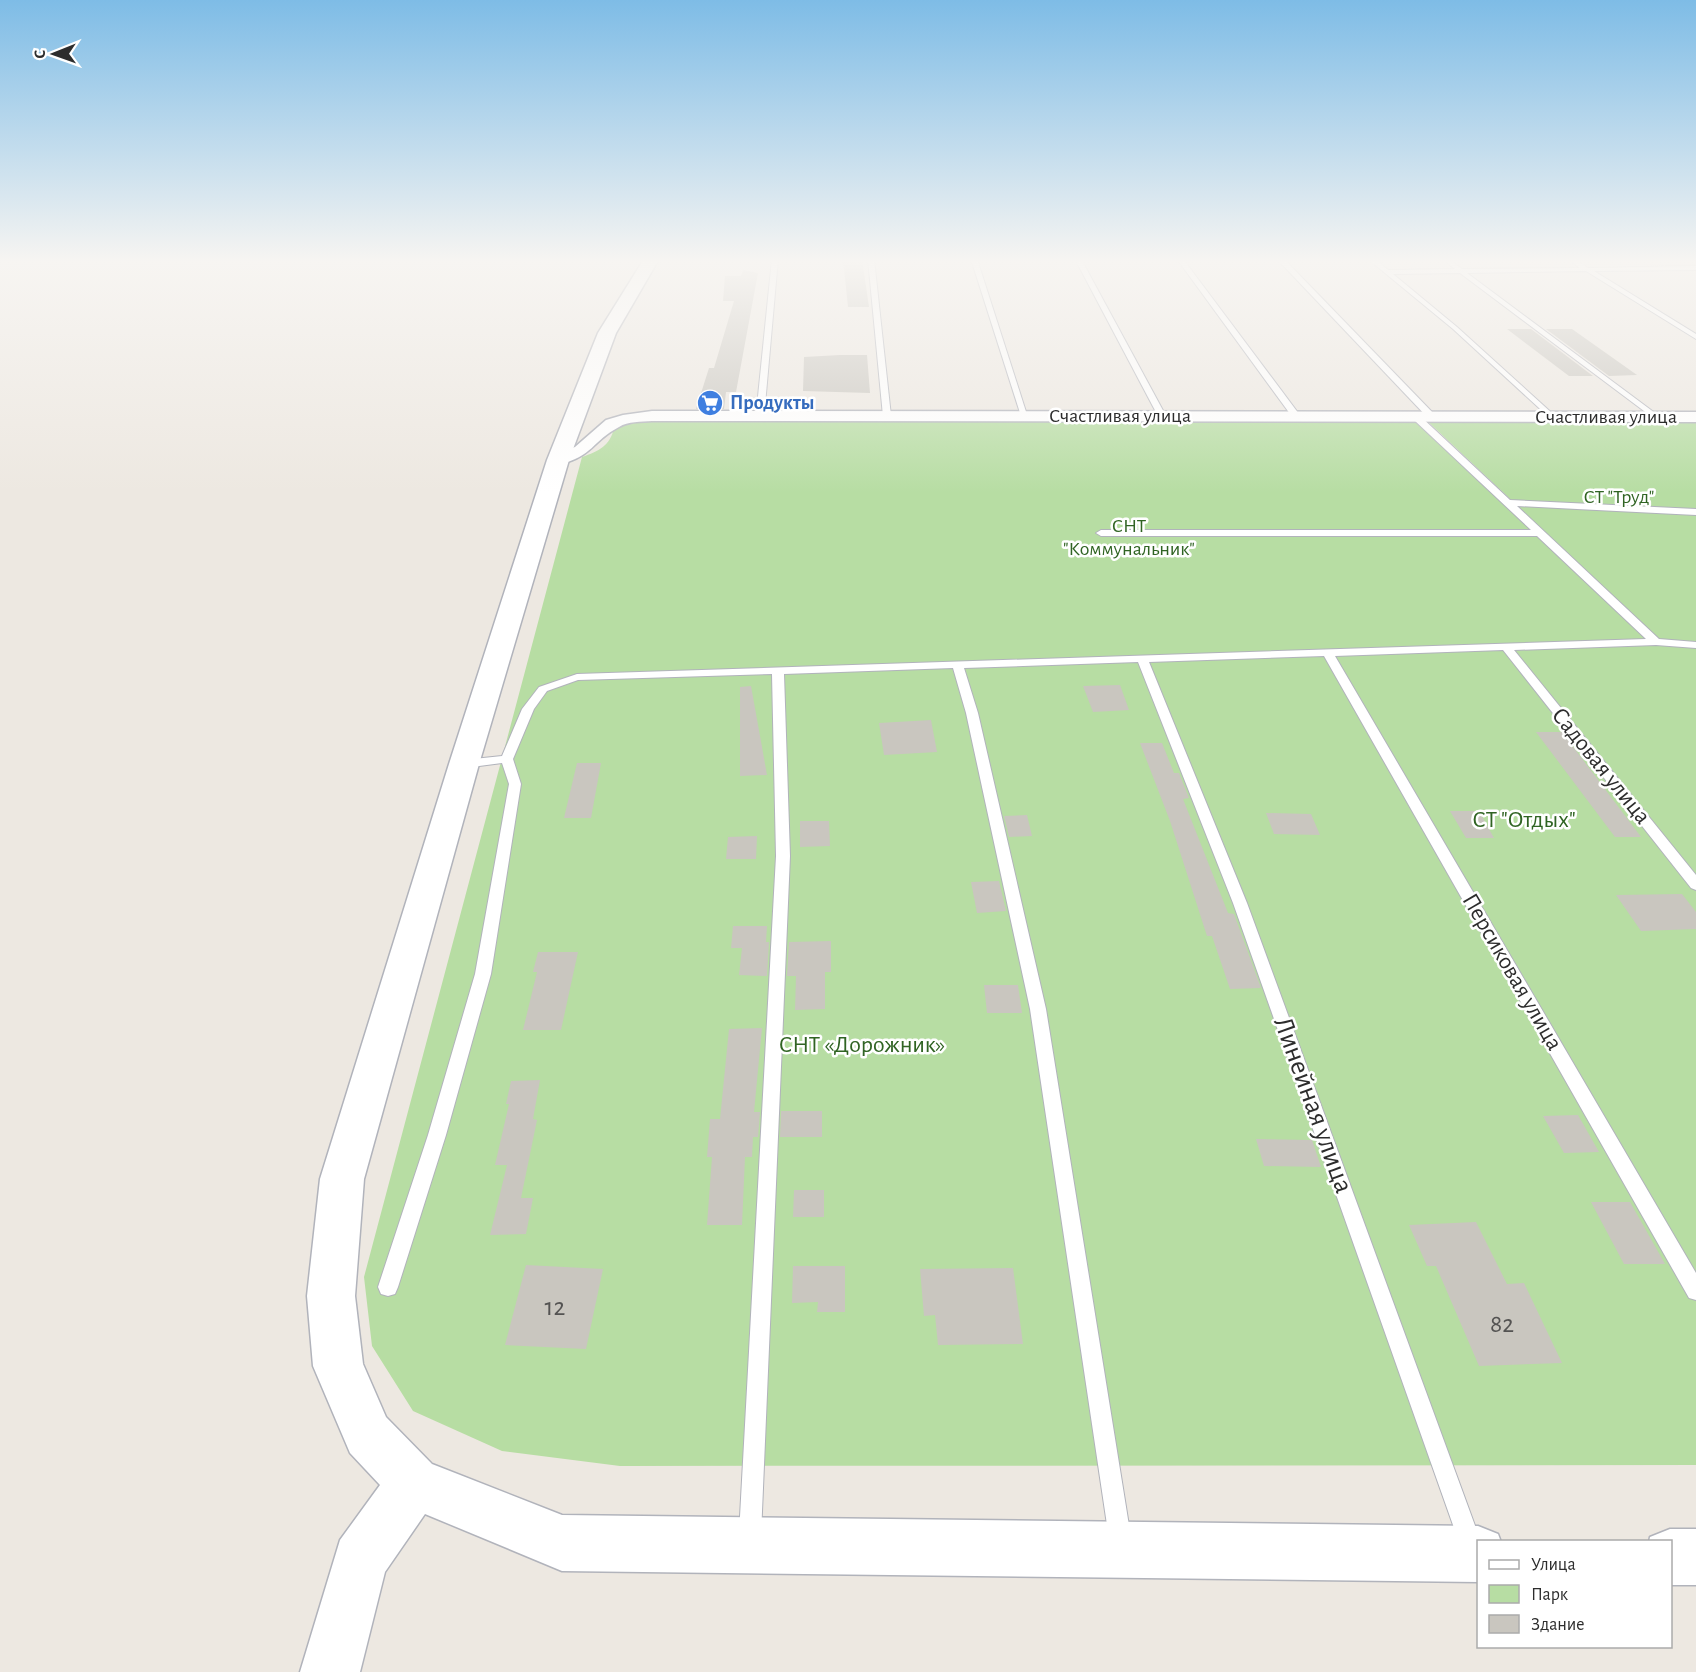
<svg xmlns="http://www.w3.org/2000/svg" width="1696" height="1672" font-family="'Alegreya Sans',sans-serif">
<rect width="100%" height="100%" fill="#ede8e1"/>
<g fill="#b7dda3">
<path d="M 1416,417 L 1656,642 L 1696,645 L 1696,1465 L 620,1466 L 502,1451 L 413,1411 L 372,1346 L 364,1277 L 582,457 C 599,451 610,446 614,428 L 624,421 L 655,419 Z"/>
<polygon points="1424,418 1696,422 1696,642 1660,640"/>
</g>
<g fill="#c9c6bf">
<polygon points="843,259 862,259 869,307 848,307"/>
<polygon points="743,270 758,273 736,392 726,392 724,409 696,409 709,368 714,368 734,301 723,301 725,276 741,276"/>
<polygon points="1507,329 1531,329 1593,376 1569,376"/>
<polygon points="1546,329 1572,329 1637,375 1609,376"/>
<polygon points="840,355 867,355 870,393 803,391 804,357"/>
<polygon points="1120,685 1129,710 1093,712 1083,686"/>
<polygon points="751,686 767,775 740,776 740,687"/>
<polygon points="931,720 937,752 884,755 879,723"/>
<polygon points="1536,732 1562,732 1641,837 1615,837"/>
<polygon points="1140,743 1162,743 1174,773 1179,773 1189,798 1183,799 1228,913 1234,914 1261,988 1230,989 1212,936 1207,936 1170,821"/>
<polygon points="577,763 601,763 591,818 564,818"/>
<polygon points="1450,811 1479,811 1494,838 1466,838"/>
<polygon points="1266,813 1311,814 1320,835 1274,834"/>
<polygon points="1027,815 1032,836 1009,837 1004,816"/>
<polygon points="800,821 829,821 830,846 800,847"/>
<polygon points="757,836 756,859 726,859 728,837"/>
<polygon points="999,881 1006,911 977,913 971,882"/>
<polygon points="1682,894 1696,912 1696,929 1641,931 1616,895"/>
<polygon points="733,926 767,926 766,942 769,942 767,976 739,975 742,948 731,948"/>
<polygon points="831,941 831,972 825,972 825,1009 795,1010 796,976 787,976 789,942"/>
<polygon points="538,952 578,952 561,1030 523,1030 537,972 533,972"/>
<polygon points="984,985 1018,985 1022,1013 987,1013"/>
<polygon points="762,1028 754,1112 760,1112 758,1137 753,1137 752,1157 745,1157 742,1225 707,1225 712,1157 707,1157 710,1119 720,1119 729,1029"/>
<polygon points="540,1080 533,1119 537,1120 521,1198 533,1198 526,1234 490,1235 507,1165 495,1165 509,1104 506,1104 511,1081"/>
<polygon points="781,1111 822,1111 822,1137 780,1137"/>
<polygon points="1578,1115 1599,1152 1564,1153 1543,1116"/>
<polygon points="1256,1139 1312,1140 1321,1167 1264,1166"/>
<polygon points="794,1190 824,1190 824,1217 793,1217"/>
<polygon points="1591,1202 1630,1202 1665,1264 1624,1264"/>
<polygon points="1476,1222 1507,1284 1524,1283 1562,1363 1479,1366 1436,1266 1427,1266 1409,1225"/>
<polygon points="526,1265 603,1269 586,1349 505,1345"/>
<polygon points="793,1266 845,1266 845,1312 817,1312 818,1302 792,1303"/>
<polygon points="1013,1268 1023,1344 938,1345 935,1315 924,1316 920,1269"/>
</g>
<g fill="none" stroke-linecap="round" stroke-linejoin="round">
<g stroke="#b1b3bb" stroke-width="2">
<g id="lane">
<polygon points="772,259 778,259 764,416 760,418 756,416"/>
<polygon points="868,259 874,259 891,416 887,418 883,416"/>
<polygon points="971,259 977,259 1028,418 1021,416"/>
<polygon points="1075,259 1081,259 1166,416 1165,418 1158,416"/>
<polygon points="1177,259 1183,259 1299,414 1299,418 1293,418"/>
<polygon points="1277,259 1284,259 1435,415 1435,419 1429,419"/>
<polygon points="1368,259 1375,259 1388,270 1455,269 1442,259 1449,259 1462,269 1580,268 1567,259 1575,259 1588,268 1696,266 1696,270 1594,271 1696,334 1696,339 1586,271 1467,273 1659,416 1660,418 1656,420 1460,273 1393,274 1457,327 1554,415 1555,417 1551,419 1453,329"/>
<polygon points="1413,415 1419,415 1510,500 1696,509 1696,515 1517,506 1659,639 1696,642 1696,648 1656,645 1514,650 1696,875 1696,890 1691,888 1503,650 1335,656 1696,1273 1696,1300 1689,1298 1324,656 1149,662 1247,903 1481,1542 1478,1542 1478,1550 1470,1553 1462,1550 1459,1542 1233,903 1138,662 964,668 978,713 1046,1009 1131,1538 1128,1546 1120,1549 1112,1546 1109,1538 1030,1009 966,713 953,668 784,674 790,856 761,1535 758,1543 750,1546 742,1543 739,1535 776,856 772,674 578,680 547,691 534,709 513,759 521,784 491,974 446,1135 398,1287 395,1294 388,1296 381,1294 378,1287 428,1135 475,974 509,784 502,763 464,768 458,764 464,760 502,756 522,709 539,687 577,674 1646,639 1537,536 1101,536 1096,533 1101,530 1531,530 1413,419"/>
</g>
</g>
<g stroke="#b1b3bb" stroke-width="3">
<path id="street" d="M 652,411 L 1696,412 L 1696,422 L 652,421 C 641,422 628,421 619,427 C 592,441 594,456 558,465 L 549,460 L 552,456 L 575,447 L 606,420 L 623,415 Z"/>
</g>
<g stroke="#b1b3bb" stroke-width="3">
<g id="secondary">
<polygon points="644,259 659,259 616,333 569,460 479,764 364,1179 355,1296 363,1364 386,1417 432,1464 562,1515 1478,1526 1498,1534 1501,1542 1478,1542 1478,1582 562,1571 425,1514 385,1572 360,1672 300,1672 340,1540 380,1485 350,1453 313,1366 307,1296 320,1179 449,764 547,460 598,333"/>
<polygon points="1670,1529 1696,1529 1696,1585 1670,1585 1670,1542 1649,1542 1650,1537"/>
</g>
</g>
<use href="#lane" fill="#fff" fill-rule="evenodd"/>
<use href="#street" fill="#fff" fill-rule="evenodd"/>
<use href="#secondary" fill="#fff" fill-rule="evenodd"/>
</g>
<linearGradient id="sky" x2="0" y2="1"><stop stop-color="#7ebce6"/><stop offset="0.53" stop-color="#f7f5f2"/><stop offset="1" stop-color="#f7f5f2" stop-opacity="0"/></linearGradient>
<rect width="1696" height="493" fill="url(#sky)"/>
<defs>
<g id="supermarket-disc" transform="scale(1.35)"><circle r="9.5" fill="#3f7fe0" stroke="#fff"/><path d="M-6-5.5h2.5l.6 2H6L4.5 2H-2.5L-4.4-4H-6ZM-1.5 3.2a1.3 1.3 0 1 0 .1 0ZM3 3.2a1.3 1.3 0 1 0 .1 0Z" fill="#fff"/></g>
</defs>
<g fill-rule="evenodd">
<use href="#supermarket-disc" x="710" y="403"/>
</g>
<g text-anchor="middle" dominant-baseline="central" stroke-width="5" stroke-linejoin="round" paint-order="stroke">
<g font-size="20" font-weight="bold" fill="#366cbe" stroke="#fff" text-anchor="start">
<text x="730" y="403">Продукты</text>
</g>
<g font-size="20" fill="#2d2d2d" stroke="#fff">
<text x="1120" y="416">Счастливая улица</text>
<text x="1606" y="417">Счастливая улица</text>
</g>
<g font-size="20" fill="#306423" stroke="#fff">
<text x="1619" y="497">СТ "Труд"</text>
<text x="1129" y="526">СНТ<tspan x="1129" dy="23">"Коммунальник"</tspan></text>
</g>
<g font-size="24" fill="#2d2d2d" stroke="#fff">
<text transform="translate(1601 766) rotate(51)">Садовая улица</text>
<text transform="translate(1512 972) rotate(60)">Персиковая улица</text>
</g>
<g font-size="24" fill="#306423" stroke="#fff">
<text x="1524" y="820">СТ "Отдых"</text>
<text x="862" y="1045">СНТ «Дорожник»</text>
</g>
<g font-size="26" fill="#545352">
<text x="555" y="1307">12</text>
<text x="1502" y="1324">82</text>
</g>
<g font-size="28" fill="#2d2d2d" stroke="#fff">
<text transform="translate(1313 1105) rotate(70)">Линейная улица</text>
</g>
</g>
<rect x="1477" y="1540" width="195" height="108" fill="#ffffff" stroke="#ababab" stroke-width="1.5"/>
<rect x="1489" y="1560" width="30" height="9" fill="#ffffff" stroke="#ababab" stroke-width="1.5"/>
<text x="1531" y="1570" font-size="18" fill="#2d2d2d">Улица</text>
<rect x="1489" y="1585" width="30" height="18" fill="#b7dda3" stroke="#ababab" stroke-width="1.5"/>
<text x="1531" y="1600" font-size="18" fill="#2d2d2d">Парк</text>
<rect x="1489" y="1615" width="30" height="18" fill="#c9c6bf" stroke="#ababab" stroke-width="1.5"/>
<text x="1531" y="1630" font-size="18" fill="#2d2d2d">Здание</text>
<g transform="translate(54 54) rotate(269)" stroke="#ffffff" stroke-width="4.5" paint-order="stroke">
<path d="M0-4.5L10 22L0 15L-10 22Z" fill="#2d2d2d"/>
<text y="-9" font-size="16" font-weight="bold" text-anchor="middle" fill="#2d2d2d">С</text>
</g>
</svg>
